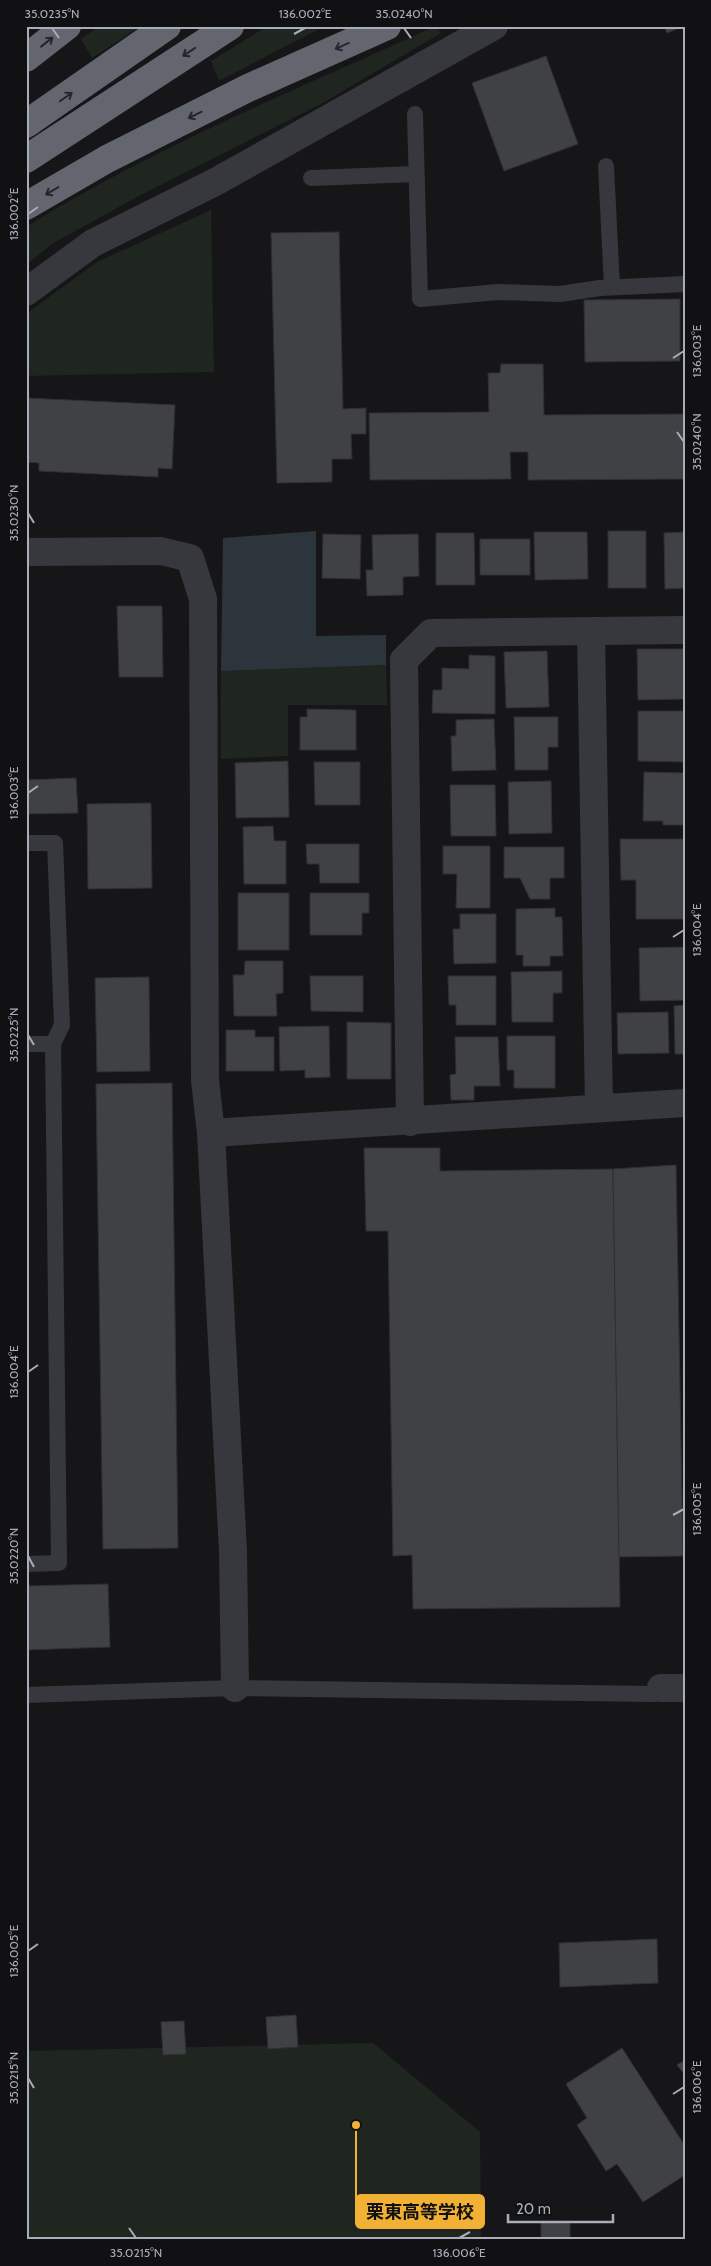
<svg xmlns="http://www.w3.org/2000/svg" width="711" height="2266" font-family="Cabin,'Noto Sans JP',sans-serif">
<rect width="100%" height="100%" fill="#161618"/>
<g fill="#1e261f">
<polygon points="100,26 141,26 92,58 81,39"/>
<polygon points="267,26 325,26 219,81 211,61"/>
<path d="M 436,26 L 441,33 L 321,104 L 135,198 L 52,244 L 26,265 L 26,227 C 154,147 298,89 436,26 Z"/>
<polygon points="211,210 214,372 26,376 26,314 97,262"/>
<polygon points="386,665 387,705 288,705 288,756 221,759 221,671"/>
<polygon points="373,2043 480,2132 481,2240 26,2240 26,2051"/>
</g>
<polygon fill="#2c353c" points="316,531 316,636 386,635 386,665 221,671 223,538"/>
<g fill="#404145" stroke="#303034">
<polygon points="664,26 684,26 667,33"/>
<polygon points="546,56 578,144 504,171 472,83"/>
<polygon points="339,232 343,409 366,408 366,434 351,434 352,459 332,459 332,482 277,483 271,233"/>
<polygon points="680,299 680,361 585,362 584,300"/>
<polygon points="501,364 543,364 544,415 685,414 685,479 528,480 528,452 510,452 511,479 370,480 369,413 489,412 488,373 500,373"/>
<polygon points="26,398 175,405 172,469 158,468 158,477 39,471 39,463 26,462"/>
<rect x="608" y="531" width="38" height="57"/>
<polygon points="534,532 587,532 588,579 535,580"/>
<polygon points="685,532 685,588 665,589 664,533"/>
<polygon points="436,533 474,533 475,585 436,585"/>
<polygon points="323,534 361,535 360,579 322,578"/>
<polygon points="418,534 419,576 403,577 403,595 367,596 366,570 373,570 372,535"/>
<rect x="480" y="539" width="50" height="36"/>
<polygon points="117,606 162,606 163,677 119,677"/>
<polygon points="637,649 685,649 685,699 638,700"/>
<polygon points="547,651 549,707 506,708 504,652"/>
<polygon points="469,655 495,656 495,714 432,713 433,690 442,690 442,668 469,669"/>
<polygon points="307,709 356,710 356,750 300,750 300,717 307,717"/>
<polygon points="638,711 685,711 685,762 638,761"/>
<polygon points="514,717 558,717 558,747 548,747 548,770 515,770"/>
<polygon points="494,719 496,770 452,771 451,736 456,736 456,720"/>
<polygon points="288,761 289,817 236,818 235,763"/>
<polygon points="314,762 360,762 360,805 315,805"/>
<polygon points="644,772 685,773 685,825 663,825 663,821 643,821"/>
<polygon points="76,778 78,813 26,814 26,780"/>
<polygon points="551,781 552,833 509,834 508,782"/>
<polygon points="450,785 495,785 496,836 451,836"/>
<polygon points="151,803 152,888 88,889 87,804"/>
<polygon points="273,826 274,841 286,841 286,884 244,884 243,827"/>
<polygon points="620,839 685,839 685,919 636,919 636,880 621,880"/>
<polygon points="306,844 359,844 359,883 320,883 319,864 307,864"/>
<polygon points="443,846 490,846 490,908 456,908 457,874 443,874"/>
<polygon points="504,847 564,847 564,878 550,878 550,899 530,899 520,878 504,878"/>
<rect x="238" y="893" width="51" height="57"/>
<polygon points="310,893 369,893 369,913 362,913 362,935 310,935"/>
<polygon points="555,908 555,917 562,917 563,956 550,956 550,966 523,966 523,955 516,955 516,909"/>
<polygon points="460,914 496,914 496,963 454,964 453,929 460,929"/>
<polygon points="685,947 685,1000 640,1001 639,948"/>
<polygon points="245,961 283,961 283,993 276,994 277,1016 234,1016 233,975 244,975"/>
<polygon points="562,971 562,993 553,993 553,1022 512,1022 511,972"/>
<polygon points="310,976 363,976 363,1012 311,1011"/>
<polygon points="448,976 496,976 496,1025 456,1025 456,1005 449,1005"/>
<polygon points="149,977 150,1071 97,1072 95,978"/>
<polygon points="685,1005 685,1054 675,1054 674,1006"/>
<polygon points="668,1012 669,1053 618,1054 617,1013"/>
<polygon points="347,1022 391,1023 391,1079 347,1079"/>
<polygon points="329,1026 330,1077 305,1078 305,1070 280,1071 279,1027"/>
<polygon points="226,1030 255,1030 255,1037 274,1037 274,1071 226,1071"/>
<polygon points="507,1036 555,1036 555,1088 514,1088 514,1070 507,1070"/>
<polygon points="455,1037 498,1037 500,1086 474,1086 474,1100 451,1100 450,1075 456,1074"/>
<polygon points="172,1083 178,1548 103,1549 96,1084"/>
<polygon points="364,1148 440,1148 440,1171 613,1169 620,1607 413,1609 412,1555 393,1556 388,1231 366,1231"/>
<polygon points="676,1165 683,1556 619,1557 613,1169"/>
<polygon points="108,1584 110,1647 26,1650 26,1586"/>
<polygon points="657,1939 658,1983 560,1987 559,1943"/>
<polygon points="296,2015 298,2047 268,2049 266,2017"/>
<polygon points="184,2021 186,2054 163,2055 161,2022"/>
<polygon points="622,2048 685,2146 685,2175 643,2202 617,2164 606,2171 577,2125 587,2118 566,2084"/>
<polygon points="685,2060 685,2074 684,2074 677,2065"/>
<polygon points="541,2222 570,2223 570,2240 541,2240"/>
</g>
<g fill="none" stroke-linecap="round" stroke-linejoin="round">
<g stroke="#37383d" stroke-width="16">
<polyline points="415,114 420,299 498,292 560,294 600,288 685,284"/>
<polyline points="606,166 612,287"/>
<polyline points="311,178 416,174"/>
<polyline points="26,843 55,843 62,1025 53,1044"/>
<polyline points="26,1044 53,1044 59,1563 26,1564"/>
<polyline points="26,1695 235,1688 654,1694 661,1688"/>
</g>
<g stroke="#37383d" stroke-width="28">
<polyline points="26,292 93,243 217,181 494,26"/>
<polyline points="26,552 161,551 190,558 203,599 205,1080 211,1133 233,1552 235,1688"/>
<polyline points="591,632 599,1108"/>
<polyline points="410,1122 404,660 431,633 685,630"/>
<polyline points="211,1133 685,1103"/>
<polyline points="661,1688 685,1688"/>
</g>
<g stroke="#63666e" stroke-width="28">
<polyline points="26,58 67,26"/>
<polyline points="26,124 167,26"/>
<polyline points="26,159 230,26"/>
<polyline points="26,206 107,159 248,88 387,26"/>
</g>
</g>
<defs><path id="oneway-shaft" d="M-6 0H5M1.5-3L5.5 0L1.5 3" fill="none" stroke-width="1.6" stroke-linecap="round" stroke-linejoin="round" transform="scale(1.25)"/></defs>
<g stroke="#26262a">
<use href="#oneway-shaft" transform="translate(47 42) rotate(-38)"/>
<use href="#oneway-shaft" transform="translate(342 46) rotate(156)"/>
<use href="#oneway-shaft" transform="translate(189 52) rotate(147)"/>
<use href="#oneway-shaft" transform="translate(66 97) rotate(-35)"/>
<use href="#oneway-shaft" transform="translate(195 115) rotate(154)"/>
<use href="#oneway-shaft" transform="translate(52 191) rotate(149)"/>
</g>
<path fill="none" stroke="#a8adb8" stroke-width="2" d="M 52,28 L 59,38M 404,28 L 411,38M 294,34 L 305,28M 28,214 L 38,207M 673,358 L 684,351M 677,432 L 684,442M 28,513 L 34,523M 28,793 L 38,786M 673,937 L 684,930M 28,1035 L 34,1045M 28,1372 L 38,1365M 673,1515 L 684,1509M 28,1556 L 34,1567M 28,1951 L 38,1944M 28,2078 L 34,2088M 673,2094 L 684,2087M 129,2228 L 136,2238M 459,2238 L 470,2232"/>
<path fill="none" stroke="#f2b134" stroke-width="2" d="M356 2125L356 2212"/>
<circle fill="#f2b134" stroke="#111113" stroke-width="2" cx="356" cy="2125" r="5"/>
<rect fill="#f2b134" stroke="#f2b134" stroke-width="2" x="356" y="2195" width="128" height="33" rx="5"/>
<g font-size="18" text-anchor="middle" font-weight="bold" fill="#111">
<text x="420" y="2218">栗東高等学校</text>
</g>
<rect width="711" height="2266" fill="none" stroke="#111113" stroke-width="55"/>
<path d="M508 2214v8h105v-8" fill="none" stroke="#a8adb8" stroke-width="2.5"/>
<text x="516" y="2214" font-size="15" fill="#a8adb8" stroke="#111113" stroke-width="4" paint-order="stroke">20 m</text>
<rect x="28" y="28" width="656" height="2210" fill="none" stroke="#a8adb8" stroke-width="2"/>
<g font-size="12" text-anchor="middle" fill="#a8adb8">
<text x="52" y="18">35.0235°N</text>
<text x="305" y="18">136.002°E</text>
<text x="404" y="18">35.0240°N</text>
<text transform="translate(14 214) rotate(-90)" y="4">136.002°E</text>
<text transform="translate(697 351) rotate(-90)" y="4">136.003°E</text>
<text transform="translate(697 442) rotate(-90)" y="4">35.0240°N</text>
<text transform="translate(14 513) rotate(-90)" y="4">35.0230°N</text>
<text transform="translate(14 793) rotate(-90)" y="4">136.003°E</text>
<text transform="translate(697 930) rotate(-90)" y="4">136.004°E</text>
<text transform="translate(14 1035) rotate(-90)" y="4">35.0225°N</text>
<text transform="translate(14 1372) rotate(-90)" y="4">136.004°E</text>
<text transform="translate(697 1509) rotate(-90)" y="4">136.005°E</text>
<text transform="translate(14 1556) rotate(-90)" y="4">35.0220°N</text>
<text transform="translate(14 1951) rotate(-90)" y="4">136.005°E</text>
<text transform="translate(14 2078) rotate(-90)" y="4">35.0215°N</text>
<text transform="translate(697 2087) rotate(-90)" y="4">136.006°E</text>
<text x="136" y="2257">35.0215°N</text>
<text x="459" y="2257">136.006°E</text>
</g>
</svg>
